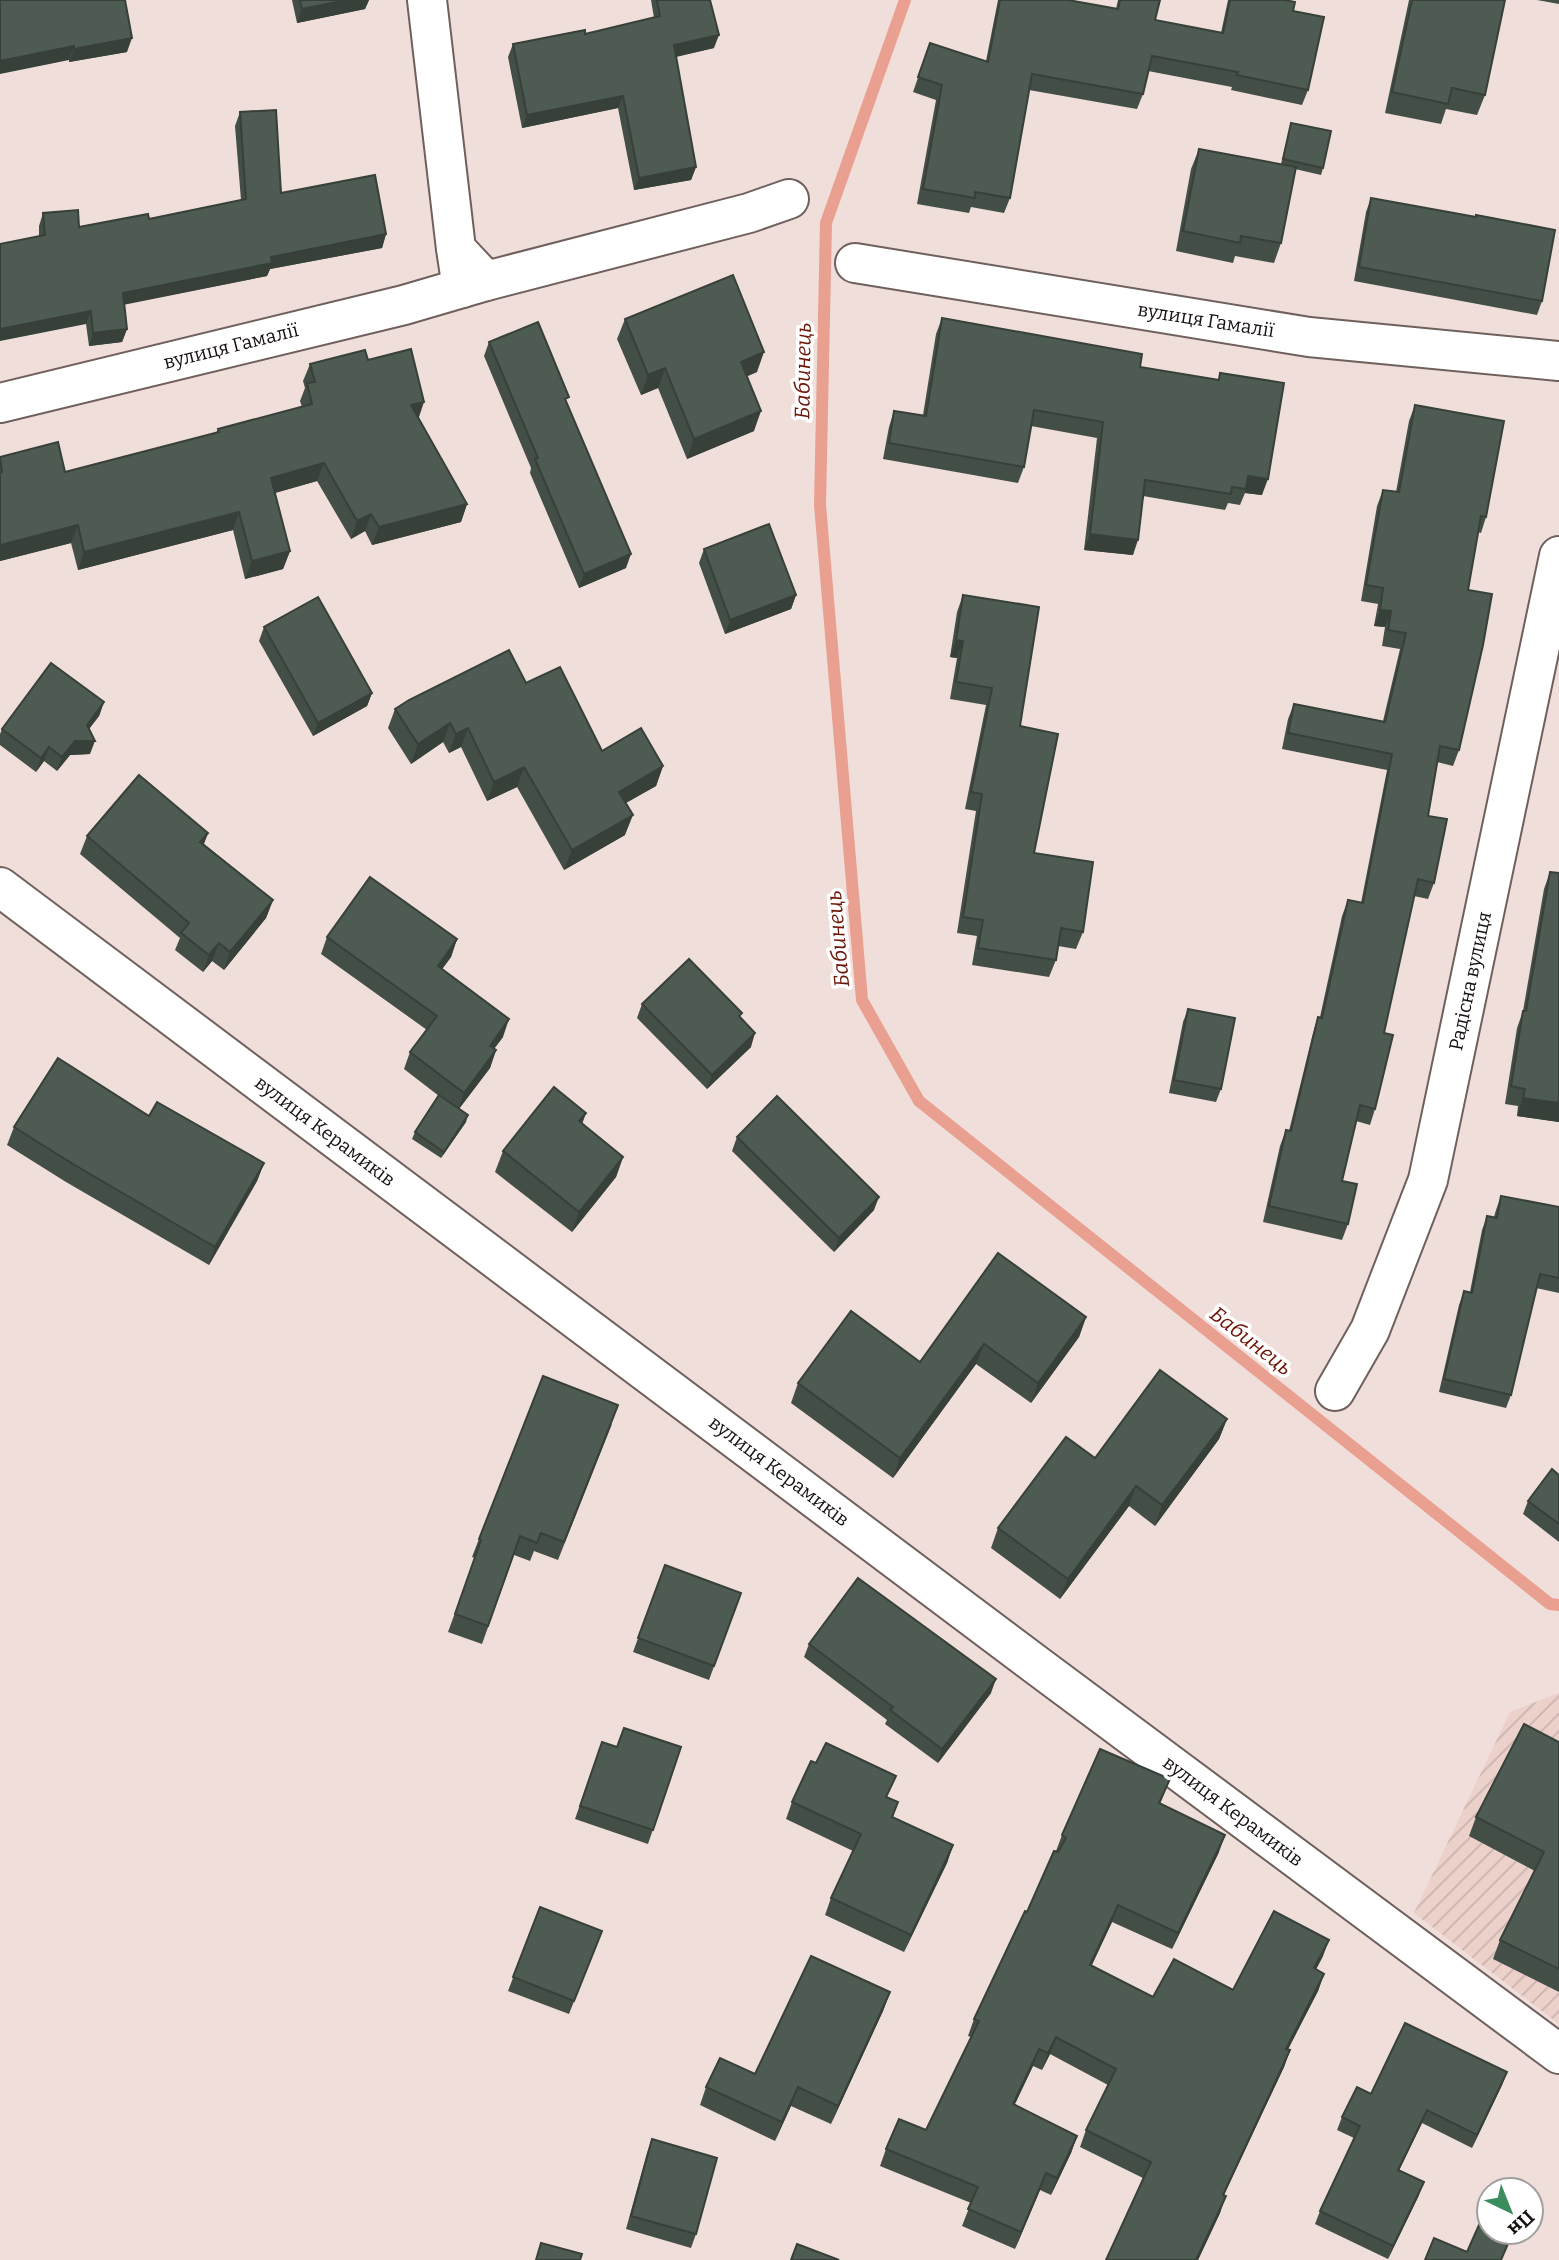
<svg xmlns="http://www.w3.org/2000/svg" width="1559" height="2260" font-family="Bitter,serif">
<defs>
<pattern id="industrial-furrows" width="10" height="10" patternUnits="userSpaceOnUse" patternTransform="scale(1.75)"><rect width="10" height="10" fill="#ecd1cb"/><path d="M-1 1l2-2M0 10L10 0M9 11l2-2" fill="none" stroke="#cab2ad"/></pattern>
</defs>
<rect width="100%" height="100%" fill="#f0deda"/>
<polygon fill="url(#industrial-furrows)" points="1559,1693 1559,2024 1414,1913 1510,1712"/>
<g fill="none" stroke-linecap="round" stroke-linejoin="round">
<polyline stroke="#eaa090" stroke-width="12" points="905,0 826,223 820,505 862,1000 919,1101 1550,1604 1559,1605"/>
<g stroke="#6f605c" stroke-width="42">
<g id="minor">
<polyline points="427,0 456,249 462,288 486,281 456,249"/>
<polyline points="855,263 1309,337 1559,361"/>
<polyline points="486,281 749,213 789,199"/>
<polyline points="0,403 404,305 462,288"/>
<polyline points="0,887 1035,1664 1559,2054"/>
<polyline points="1335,1391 1370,1330 1428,1180 1559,556"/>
</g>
</g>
<use href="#minor" stroke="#fff" stroke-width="38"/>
</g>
<g fill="#434e47">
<polygon points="0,0 127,52 69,62 69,60"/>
<polygon points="292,0 369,0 365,9 297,23"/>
<polygon points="651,0 710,0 714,48 676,57 696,167 691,180 634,190 618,108 522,128 508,57 513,44 585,34 654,18"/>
<polygon points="998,0 1069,0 1116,9 1118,0 1160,0 1155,20 1221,33 1228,0 1285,0 1293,11 1308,90 1302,105 1231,90 1232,87 1148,71 1143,94 1137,109 1029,90 1010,198 1004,213 971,207 969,213 917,204 936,100 913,92 930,43 986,61"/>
<polygon points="1409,0 1505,0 1485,95 1477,115 1446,109 1441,124 1385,113"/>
<polygon points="1537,0 1559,0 1559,4"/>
<polygon points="240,112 281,193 386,234 382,248 270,269 267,276 124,304 127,329 122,342 89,346 86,324 39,236 39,226 43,213 79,227 149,219 241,200 235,126"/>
<polygon points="1291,123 1323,168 1321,175 1295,169 1281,243 1274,263 1235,256 1233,263 1176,251 1191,169 1199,149 1281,164"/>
<polygon points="1371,198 1475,217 1542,301 1537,315 1354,281 1366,212"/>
<polygon points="942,318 1140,367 1218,380 1220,373 1262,495 1245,493 1240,505 1228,503 1225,510 1143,496 1133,555 1084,550 1097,438 1031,426 1024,467 1018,483 883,459 889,427 894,411 923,415 936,334"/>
<polygon points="625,319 757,372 747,376 754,431 687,459 658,388 641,395 617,339"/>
<polygon points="489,342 567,403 626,568 579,588 530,473 531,468 484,356"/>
<polygon points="368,360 418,417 467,504 461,522 372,545 365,531 351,539 317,481 275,493 290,551 283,569 245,579 233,530 78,570 71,543 0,561 0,457 65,472 216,433 218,429 302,407 300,401 305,388 303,381 310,364"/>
<polygon points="1415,405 1486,517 1481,533 1478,532 1468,590 1459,750 1453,766 1437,762 1428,816 1434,883 1428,899 1414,896 1384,1033 1375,1109 1370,1125 1356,1121 1342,1181 1348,1224 1342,1240 1263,1222 1280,1146 1286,1130 1289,1131 1313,1033 1318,1017 1320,1017 1342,916 1348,900 1361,903 1387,770 1282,749 1288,719 1294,704 1383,721 1400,649 1382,646 1385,627 1374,626 1378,604 1361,601 1377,506 1383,490 1396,492 1409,421"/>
<polygon points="704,549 796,595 791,609 725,634 699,563"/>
<polygon points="963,595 1020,726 1034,853 1083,932 1076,949 1058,946 1056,960 1049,977 972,965 977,936 957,933 976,811 965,809 986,705 950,699 957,658 950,657 957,612"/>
<polygon points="264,627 372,693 367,706 313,736 259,641"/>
<polygon points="526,683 602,751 663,766 656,786 625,803 625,835 564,870 517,787 487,801 461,747 449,753 443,742 411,764 388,728 395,709"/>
<polygon points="104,702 99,716 89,729 90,754 70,755 57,771 44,761 36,772 0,745 0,734 2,729"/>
<polygon points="208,833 204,844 273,900 266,918 224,970 212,961 203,972 175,950 180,938 80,854 87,836"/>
<polygon points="1550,872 1559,1122 1517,1116 1518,1106 1505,1104 1517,1028 1523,1011 1544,889"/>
<polygon points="327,937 457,939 451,957 442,969 503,1037 494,1049 496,1050 490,1068 459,1109 466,1122 441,1158 412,1139 415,1132 439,1096 404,1069 410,1052 427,1030 321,954"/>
<polygon points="642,1004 740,1017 751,1047 707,1089 637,1018"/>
<polygon points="1188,1009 1221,1089 1216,1102 1169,1093 1183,1022"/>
<polygon points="149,1116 264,1163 257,1181 209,1265 66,1182 7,1145 14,1127"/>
<polygon points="582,1124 623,1157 616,1177 572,1232 495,1172 503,1151"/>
<polygon points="737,1137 874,1210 834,1252 732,1151"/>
<polygon points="1501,1196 1559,1207 1559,1293 1536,1288 1511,1395 1506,1408 1439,1392 1459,1305 1464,1291 1470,1292 1482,1230 1487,1216 1494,1217 1496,1210"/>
<polygon points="998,1253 1086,1317 1079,1337 1031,1403 976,1364 893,1478 791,1403 798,1383 920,1362"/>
<polygon points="1227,1419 1219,1439 1155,1526 1129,1506 1060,1599 991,1548 998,1528 1095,1458"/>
<polygon points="612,1424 558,1560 534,1551 530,1561 514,1555 482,1644 448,1632 475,1558 472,1557 479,1539"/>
<polygon points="1559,1475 1559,1542 1523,1514 1528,1501"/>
<polygon points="665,1565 741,1593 709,1680 633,1652"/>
<polygon points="809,1644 991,1693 938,1763 885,1724 887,1720 804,1657"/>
<polygon points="602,1742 617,1747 681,1747 648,1844 575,1819"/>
<polygon points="1559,1742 1559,1992 1493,1959 1500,1940 1535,1871 1469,1836 1476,1817"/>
<polygon points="1170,1779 1160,1804 1219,1852 1172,1949 1112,1922 1092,1965 1153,1997 1233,1990 1323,1956 1316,1969 1324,1974 1318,1991 1288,2049 1290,2050 1284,2067 1224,2195 1220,2213 1198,2260 1106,2260 1143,2178 1080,2147 1086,2130 1108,2085 1050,2054 1042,2070 1033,2066 1015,2104 1077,2136 1071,2153 1051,2195 1040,2190 1015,2249 962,2226 971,2203 880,2166 886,2149 926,2130 971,2037 968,2036 974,2019 1027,1912 1056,1851 1062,1835"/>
<polygon points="888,1797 898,1802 893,1817 953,1845 947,1863 904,1952 825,1915 831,1898 853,1851 786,1819 792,1802"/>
<polygon points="540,1907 602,1931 569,2014 508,1991"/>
<polygon points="890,1992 883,2011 831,2124 791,2106 775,2141 700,2105 706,2087 755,2074"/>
<polygon points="1507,2072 1502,2085 1472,2148 1422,2123 1399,2170 1419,2195 1388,2259 1315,2224 1320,2211 1354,2138 1337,2130 1342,2117 1371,2094"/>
<polygon points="652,2139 696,2234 691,2248 626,2229 647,2153"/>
</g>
<g fill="#374039">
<polygon points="347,0 369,0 365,9 297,23 302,9"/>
<polygon points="719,35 714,48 670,58 674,45"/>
<polygon points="132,38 127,52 69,62 74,49"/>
<polygon points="74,46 69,60 0,74 0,61"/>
<polygon points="623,96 618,108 522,128 527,115"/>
<polygon points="696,167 691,180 634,190 639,178"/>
<polygon points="386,234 382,248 270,269 267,276 118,306 123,293 271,257"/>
<polygon points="91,311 86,324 0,341 0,329"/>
<polygon points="127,329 122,342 89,346 93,333"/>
<polygon points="764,352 757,372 734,382 741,362"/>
<polygon points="665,368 658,388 641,395 648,375"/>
<polygon points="424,402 418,420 411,405"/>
<polygon points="761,411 754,431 687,459 694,439"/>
<polygon points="324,463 317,481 264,496 271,478"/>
<polygon points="1248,476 1268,479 1262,495 1245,493"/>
<polygon points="467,504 461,522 372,545 379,527"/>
<polygon points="239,512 233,530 78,570 84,552"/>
<polygon points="371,514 365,531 351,539 357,521"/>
<polygon points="78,525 71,543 0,561 0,545"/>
<polygon points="1090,534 1138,540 1133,555 1084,550"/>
<polygon points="290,551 283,569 245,579 252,561"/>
<polygon points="631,554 626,568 579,588 584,574"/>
<polygon points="796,595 791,609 725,634 730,620"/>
<polygon points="1380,610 1391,611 1385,627 1374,626"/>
<polygon points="956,640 963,641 957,658 950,657"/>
<polygon points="372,693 367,706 313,736 318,723"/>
<polygon points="104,702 99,716 82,738 87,725"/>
<polygon points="450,723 443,742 411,764 418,744"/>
<polygon points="468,728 461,747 449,753 456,734"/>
<polygon points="75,741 95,741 90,754 70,755 57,771 62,757"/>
<polygon points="49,747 44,761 36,772 41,758"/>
<polygon points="663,766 656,786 612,811 619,792"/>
<polygon points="524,767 517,787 487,801 494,782"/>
<polygon points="633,815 625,835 564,870 572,850"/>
<polygon points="208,833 201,850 200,842"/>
<polygon points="273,900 266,918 224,970 230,952"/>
<polygon points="457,939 451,957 432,983 438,966"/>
<polygon points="219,943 212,961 203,972 209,955"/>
<polygon points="509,1019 503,1037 483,1063 490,1046"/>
<polygon points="755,1033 751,1047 707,1089 712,1075"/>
<polygon points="496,1050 490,1068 458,1110 464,1093"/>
<polygon points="1523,1098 1559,1103 1559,1122 1517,1116"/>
<polygon points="586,1113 579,1133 579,1121"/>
<polygon points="468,1115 466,1122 441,1158 444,1152"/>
<polygon points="623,1157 616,1177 572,1232 579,1212"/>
<polygon points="264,1163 257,1181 209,1265 215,1247"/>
<polygon points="879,1197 874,1210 834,1252 839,1238"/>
<polygon points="1086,1317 1079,1337 1031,1403 1038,1383"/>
<polygon points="984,1344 976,1364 893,1478 900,1458"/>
<polygon points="1227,1419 1219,1439 1155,1526 1162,1505"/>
<polygon points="1136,1486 1129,1506 1060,1599 1068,1579"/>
<polygon points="996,1679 991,1693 938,1763 942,1749"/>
<polygon points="1225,1835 1219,1852 1172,1949 1178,1933"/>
<polygon points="953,1845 947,1863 904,1952 911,1935"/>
<polygon points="1118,1905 1112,1922 1084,1981 1090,1965"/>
<polygon points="1329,1940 1323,1956 1308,1985 1314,1968"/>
<polygon points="1324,1974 1318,1991 1280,2065 1286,2049"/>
<polygon points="890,1992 883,2011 831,2124 838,2106"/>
<polygon points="1056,2037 1050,2054 1042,2070 1048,2053"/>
<polygon points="1039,2049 1033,2066 1007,2120 1013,2104"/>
<polygon points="1290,2050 1284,2067 1216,2211 1223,2195"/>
<polygon points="1507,2072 1502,2085 1472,2148 1477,2135"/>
<polygon points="798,2087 791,2106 775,2141 782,2122"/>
<polygon points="1427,2110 1422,2123 1393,2183 1398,2170"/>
<polygon points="1077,2136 1071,2153 1051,2195 1057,2178"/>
<polygon points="1046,2173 1040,2190 1015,2249 1021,2232"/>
<polygon points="1424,2182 1419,2195 1388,2259 1393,2246"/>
<polygon points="1226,2196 1220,2213 1198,2260 1196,2260"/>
</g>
<g fill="#4e5b52" stroke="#374039" stroke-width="2">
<polygon points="0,0 125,0 132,38 74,49 74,46 0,61"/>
<polygon points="300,0 347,0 302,9"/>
<polygon points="657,0 710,0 719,35 674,45 696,167 639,178 623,96 527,115 513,44 585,30 585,34 660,16"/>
<polygon points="1000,0 1068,0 1118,9 1120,0 1160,0 1155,20 1223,33 1230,0 1285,0 1295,2 1293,11 1324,17 1308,90 1237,75 1238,72 1152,56 1143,94 1032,74 1010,198 975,192 975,198 923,189 942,85 918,77 930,43 988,62"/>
<polygon points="1412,0 1505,0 1485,95 1452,88 1448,104 1392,92"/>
<polygon points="276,110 281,193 375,175 386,234 271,257 272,263 123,293 127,329 93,333 91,311 0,329 0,244 45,235 43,213 78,210 79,227 148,214 149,219 246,199 240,112"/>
<polygon points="1291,123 1331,131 1323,168 1283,159"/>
<polygon points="1199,149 1296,167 1281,243 1241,236 1240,243 1183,231"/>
<polygon points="1371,198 1476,217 1476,215 1555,230 1542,301 1359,267"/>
<polygon points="733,275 764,352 741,362 761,411 694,439 665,368 648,375 625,319"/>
<polygon points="942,318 1142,354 1140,367 1219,380 1220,373 1284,383 1268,479 1248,476 1246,489 1232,487 1231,494 1145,480 1138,540 1090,534 1103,422 1034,410 1024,467 889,443 894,411 926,416"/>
<polygon points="538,322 569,397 565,399 631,554 584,574 535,459 538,458 489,342"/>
<polygon points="411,349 424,402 411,405 467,504 379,527 371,514 357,521 324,463 271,478 290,551 252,561 239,512 84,552 78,525 0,545 0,473 2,472 0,457 58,442 65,472 219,432 218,429 312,404 307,383 315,382 310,364 365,350 368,360"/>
<polygon points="1415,405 1504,421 1486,517 1481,516 1468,590 1492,594 1483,645 1459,750 1440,746 1428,816 1447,819 1434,883 1418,879 1384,1033 1393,1035 1375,1109 1360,1105 1342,1181 1357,1184 1348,1224 1269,1206 1286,1130 1291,1131 1318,1017 1322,1018 1348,900 1363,903 1392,754 1288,733 1294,704 1385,722 1406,633 1388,630 1391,611 1380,610 1383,588 1366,585 1383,490 1399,492"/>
<polygon points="769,524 796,595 730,620 704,549"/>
<polygon points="963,595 1039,607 1020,726 1058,734 1034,853 1093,862 1083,932 1061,928 1056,960 978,948 983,920 963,917 982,794 971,792 992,688 956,682 963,641 956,640"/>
<polygon points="318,597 372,693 318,723 264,627"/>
<polygon points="509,650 526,683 560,667 602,751 641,728 663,766 619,792 633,815 572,850 524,767 494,782 468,728 456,734 450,723 418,744 395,709 409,700"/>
<polygon points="51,663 104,702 87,725 95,741 75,741 62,757 49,747 41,758 2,729"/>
<polygon points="139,775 208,833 200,842 273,900 230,952 219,943 209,955 181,933 189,923 87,836"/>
<polygon points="1550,872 1559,873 1559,1103 1523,1098 1525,1089 1511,1086 1523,1011 1526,1011"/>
<polygon points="370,877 457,939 438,966 509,1019 490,1046 496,1050 464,1093 410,1052 437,1016 327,937"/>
<polygon points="689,959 742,1013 739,1016 755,1033 712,1075 642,1004"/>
<polygon points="1188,1009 1235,1018 1221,1089 1174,1080"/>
<polygon points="58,1058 149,1116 157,1102 264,1163 215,1247 73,1164 14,1127"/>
<polygon points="554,1087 586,1113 579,1121 623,1157 579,1212 503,1151"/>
<polygon points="439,1095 468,1115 444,1152 415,1132"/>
<polygon points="777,1096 879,1197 839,1238 737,1137"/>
<polygon points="1501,1196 1559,1207 1559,1278 1540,1274 1511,1395 1444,1379 1464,1291 1472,1293 1487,1216 1497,1218"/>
<polygon points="998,1253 1086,1317 1038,1383 984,1344 900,1458 798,1383 851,1311 920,1362"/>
<polygon points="1160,1370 1227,1419 1162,1505 1136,1486 1068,1579 998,1528 1066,1437 1095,1458"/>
<polygon points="543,1376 618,1405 564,1542 541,1533 537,1543 520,1536 488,1626 455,1614 481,1540 479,1539"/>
<polygon points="1552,1469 1559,1475 1559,1524 1528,1501"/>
<polygon points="665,1565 741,1593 714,1666 638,1638"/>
<polygon points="858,1578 996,1679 942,1749 890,1710 893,1707 809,1644"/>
<polygon points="1524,1724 1559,1742 1559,1969 1500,1940 1544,1852 1476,1817"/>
<polygon points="624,1728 681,1747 653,1830 580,1806 602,1742 617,1747"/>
<polygon points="826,1743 896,1776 886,1797 898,1802 892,1817 953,1845 911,1935 831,1898 861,1834 792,1802 811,1761 816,1763"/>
<polygon points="1100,1749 1170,1779 1159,1803 1225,1835 1178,1933 1118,1905 1090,1965 1153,1997 1174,1959 1233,1990 1274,1911 1329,1940 1314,1968 1324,1974 1286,2049 1290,2050 1223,2195 1226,2196 1196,2260 1106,2260 1151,2162 1086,2130 1116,2069 1056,2037 1048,2053 1039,2049 1013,2104 1077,2136 1057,2178 1046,2173 1021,2232 968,2209 978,2187 886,2149 899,2119 926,2130 979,2021 974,2019 1025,1911 1027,1912 1054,1851 1058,1852 1066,1838 1062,1835"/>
<polygon points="540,1907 602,1931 574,2001 513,1977"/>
<polygon points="811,1956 890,1992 838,2106 798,2087 782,2122 706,2087 720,2058 755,2074"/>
<polygon points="1405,2023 1507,2072 1477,2135 1427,2110 1398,2170 1424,2182 1393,2246 1320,2211 1360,2126 1342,2117 1357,2087 1371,2094"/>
<polygon points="652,2139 717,2158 696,2234 631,2216"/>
<polygon points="1483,2216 1489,2218 1489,2232 1513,2232 1501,2260 1425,2260 1434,2238 1467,2252"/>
<polygon points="541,2243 582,2254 580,2260 536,2260"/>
<polygon points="797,2244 839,2260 791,2260"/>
</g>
<g text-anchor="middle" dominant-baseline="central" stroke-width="7" stroke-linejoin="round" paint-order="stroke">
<g font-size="19" fill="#16100f" stroke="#fff">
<text transform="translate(1206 320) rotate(9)">вулиця Гамалії</text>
<text transform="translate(231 346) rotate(-14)">вулиця Гамалії</text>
<text transform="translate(1470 981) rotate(-78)">Радісна вулиця</text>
<text transform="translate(325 1131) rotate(37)">вулиця Керамиків</text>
<text transform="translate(779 1471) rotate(37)">вулиця Керамиків</text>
<text transform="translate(1233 1811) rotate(37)">вулиця Керамиків</text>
</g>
<g font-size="21" font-style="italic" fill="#6c1506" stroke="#fff">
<text transform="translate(803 371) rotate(-89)">Бабинець</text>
<text transform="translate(838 939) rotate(-95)">Бабинець</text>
<text transform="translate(1251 1341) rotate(38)">Бабинець</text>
</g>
</g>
<g transform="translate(1510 2211) rotate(137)"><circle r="33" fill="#ffffff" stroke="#a29f9f" stroke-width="2"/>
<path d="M0-5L12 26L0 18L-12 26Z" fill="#3c8d5e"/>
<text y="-10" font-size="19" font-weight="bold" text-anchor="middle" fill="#16100f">Пн</text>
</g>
</svg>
